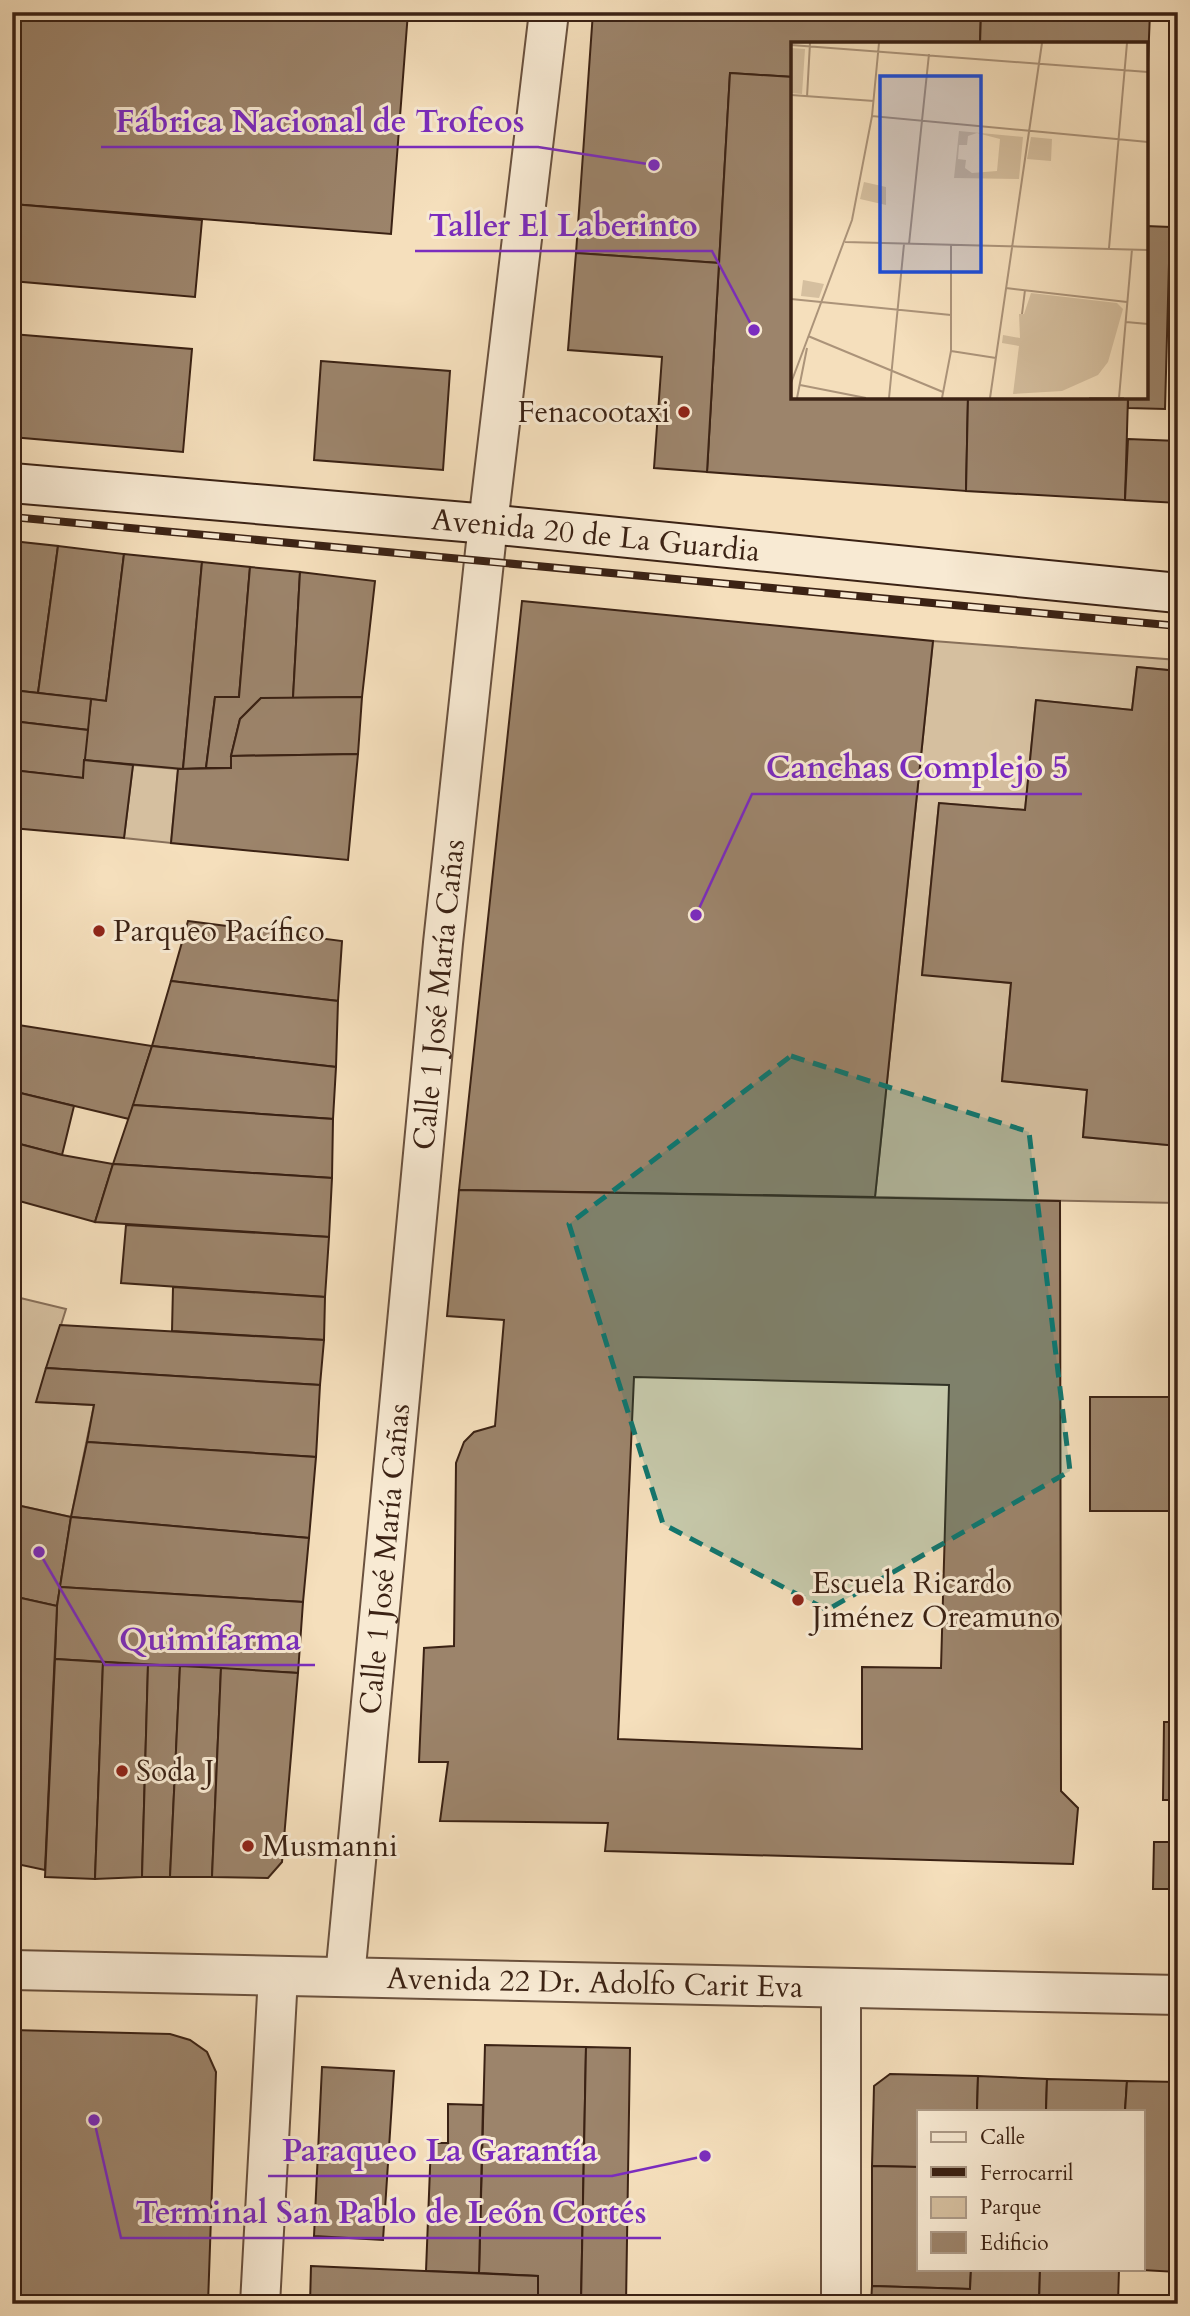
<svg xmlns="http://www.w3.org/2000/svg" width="1190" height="2316" font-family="Cardo,serif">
<rect width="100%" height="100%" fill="#f5dfbc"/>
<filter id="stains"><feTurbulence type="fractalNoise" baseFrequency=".00286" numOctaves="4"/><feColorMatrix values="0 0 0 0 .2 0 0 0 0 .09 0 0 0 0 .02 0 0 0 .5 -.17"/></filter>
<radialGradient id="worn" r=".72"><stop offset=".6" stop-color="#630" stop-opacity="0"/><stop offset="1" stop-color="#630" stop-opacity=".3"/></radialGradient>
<g fill="#d5bf9f" stroke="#88705a" stroke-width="2">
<polygon points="933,641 1178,660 1178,671 1137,667 1132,710 1036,700 1025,810 939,803 922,974 1011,983 1002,1081 1087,1090 1083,1137 1178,1146 1178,1203 875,1197"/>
<polygon points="133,765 178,769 171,843 124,838"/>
<polygon points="12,1296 66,1309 37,1402 94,1405 71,1517 12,1504"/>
</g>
<g fill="#9c846b" stroke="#3b2214" stroke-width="2" fill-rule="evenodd">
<polygon points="12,12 408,12 391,234 12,204"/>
<polygon points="593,12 981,12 980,44 793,44 793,77 730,73 719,263 576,253"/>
<polygon points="981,12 1150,12 1146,113 1146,44 980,44"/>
<polygon points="730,73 793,77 793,397 968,397 966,491 707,472"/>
<polygon points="12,204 202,220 195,297 12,281"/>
<polygon points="1146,226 1170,227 1165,409 1128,408 1128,397 1146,397"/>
<polygon points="576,253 719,263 707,472 654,468 662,357 568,350"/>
<polygon points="12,334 192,349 183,452 12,437"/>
<polygon points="321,361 450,371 443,470 314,460"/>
<polygon points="968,397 1128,397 1125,500 966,491"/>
<polygon points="1128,439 1178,441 1178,503 1125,500"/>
<polygon points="12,541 58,546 38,693 12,690"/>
<polygon points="58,546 124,554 106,701 38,693"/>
<polygon points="124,554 202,562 183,769 84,760 91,699 106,701"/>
<polygon points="202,562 250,567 239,697 215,697 206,768 183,769"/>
<polygon points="250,567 300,572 293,698 261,698 240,719 231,756 231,768 206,768 215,697 239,697"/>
<polygon points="300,572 375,581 362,697 293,698"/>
<polygon points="522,601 933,641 875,1197 459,1190"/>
<polygon points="1137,667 1178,671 1178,1146 1083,1137 1087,1090 1002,1081 1011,983 922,975 939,803 1025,810 1036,700 1132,710"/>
<polygon points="12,690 91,699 88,730 12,721"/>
<polygon points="362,697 358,754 231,756 240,719 261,698"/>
<polygon points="12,721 88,730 83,778 12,770"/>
<polygon points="358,754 348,860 171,843 178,769 231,768 231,756"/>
<polygon points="84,760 133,765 124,838 12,828 12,770 83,778"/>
<polygon points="188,921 342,941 338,1001 171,981"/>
<polygon points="171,981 338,1001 336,1067 152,1046"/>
<polygon points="12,1024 152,1046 129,1119 12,1091"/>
<polygon points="152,1046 336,1067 333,1119 133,1105"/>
<polygon points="12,1091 74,1106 62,1155 12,1142"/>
<polygon points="133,1105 333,1119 332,1178 113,1164"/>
<polygon points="12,1142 62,1155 113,1164 95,1222 12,1199"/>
<polygon points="113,1164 332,1178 329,1237 95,1222"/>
<path d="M 459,1190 L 1060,1201 L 1061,1791 L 1078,1808 L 1073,1864 L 605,1851 L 608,1823 L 440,1821 L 448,1762 L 419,1762 L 424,1648 L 454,1646 L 456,1463 L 464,1442 L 474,1432 L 495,1426 L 504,1320 L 447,1316 ZM 634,1377 L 949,1385 L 941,1668 L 862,1667 L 862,1749 L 618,1739 Z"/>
<polygon points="126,1225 329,1237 325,1297 121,1283"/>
<polygon points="173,1287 325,1297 324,1340 172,1331"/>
<polygon points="60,1325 324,1340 320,1385 46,1368"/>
<polygon points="46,1368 320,1385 316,1457 87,1442 94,1405 36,1402"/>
<rect x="1090" y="1397" width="88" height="114"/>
<polygon points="87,1442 316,1457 309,1538 71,1517"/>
<polygon points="12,1504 71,1517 57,1606 12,1596"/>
<polygon points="71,1517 309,1538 303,1602 60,1587"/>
<polygon points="60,1587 303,1602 298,1673 55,1659 57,1606"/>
<polygon points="12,1596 57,1606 45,1870 12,1863"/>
<polygon points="55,1659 103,1662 95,1879 45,1877"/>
<polygon points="103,1662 148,1665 142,1877 95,1879"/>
<polygon points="148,1665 180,1666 170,1877 142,1877"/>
<polygon points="180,1666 221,1668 212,1877 170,1877"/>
<polygon points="221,1668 298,1673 282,1862 268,1878 212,1877"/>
<polygon points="1164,1722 1178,1722 1178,1800 1163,1800"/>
<polygon points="1154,1842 1178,1842 1178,1889 1153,1889"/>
<polygon points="12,2030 170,2034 190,2040 207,2052 216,2072 208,2304 12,2304"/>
<polygon points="485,2045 586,2047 581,2304 538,2304 538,2276 479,2273"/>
<polygon points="586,2047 630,2048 626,2304 581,2304"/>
<polygon points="322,2067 394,2071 383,2240 314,2236"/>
<polygon points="890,2074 978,2076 977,2111 919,2111 919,2167 872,2166 874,2086"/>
<polygon points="978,2076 1047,2079 1046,2111 977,2111"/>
<polygon points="1047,2079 1127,2081 1125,2111 1046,2111"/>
<polygon points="1127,2081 1178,2082 1178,2272 1122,2269 1143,2269 1143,2111 1125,2111"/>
<polygon points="448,2104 483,2105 479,2273 426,2271 431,2143 448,2143"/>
<polygon points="872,2166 919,2167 919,2269 971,2269 970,2289 872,2286"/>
<polygon points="311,2266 538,2276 538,2304 310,2304"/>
<polygon points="971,2269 1040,2269 1039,2304 871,2304 872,2286 970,2289"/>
<polygon points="1040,2269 1119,2269 1118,2304 1039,2304"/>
</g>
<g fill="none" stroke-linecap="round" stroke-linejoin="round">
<g stroke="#6a513e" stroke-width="42">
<g id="minor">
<path id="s1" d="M 12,1970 L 1178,1995"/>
<path id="s2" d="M 345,1977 L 443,943 L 488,524"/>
<polyline points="841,1989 841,2304"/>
<polyline points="260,2304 278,1976"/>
</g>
</g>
<g stroke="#6a513e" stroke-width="42">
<polyline id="tertiary" points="488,524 549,12"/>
</g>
<g stroke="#3b2214" stroke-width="42">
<g id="secondary">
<path id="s3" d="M 12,483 L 488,524 L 1178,593"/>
</g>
</g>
<use href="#minor" stroke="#f8ead3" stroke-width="38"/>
<use href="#tertiary" stroke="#f8ead3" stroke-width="38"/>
<use href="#secondary" stroke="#f8ead3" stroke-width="38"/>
<g stroke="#3b2214" stroke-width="8">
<polyline id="rail" points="12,517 1178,626"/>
</g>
<use href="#rail" stroke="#f8ead3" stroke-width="5" stroke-dasharray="16" stroke-linecap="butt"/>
</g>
<path fill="#0f766e" fill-opacity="0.2" stroke="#0f766e" stroke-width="5" stroke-dasharray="14 9" stroke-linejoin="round" d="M 791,1056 L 1029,1132 L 1070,1471 L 827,1610 L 663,1524 L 569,1224 Z"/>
<g fill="#8f2418" stroke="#f8ead3" stroke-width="2.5">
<circle cx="684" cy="412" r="7"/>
<circle cx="99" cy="931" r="7"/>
<circle cx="798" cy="1600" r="7"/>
<circle cx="122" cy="1771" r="7"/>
<circle cx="248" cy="1846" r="7"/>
</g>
<g text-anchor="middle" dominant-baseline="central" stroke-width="6" stroke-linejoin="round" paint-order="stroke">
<g font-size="30" fill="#3b2214" stroke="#f8ead3" text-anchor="start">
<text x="670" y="412" text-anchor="end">Fenacootaxi</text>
<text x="113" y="931">Parqueo Pacífico</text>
<text x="812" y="1583">Escuela Ricardo<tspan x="812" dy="34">Jiménez Oreamuno</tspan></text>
<text x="136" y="1771">Soda J</text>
<text x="262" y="1846">Musmanni</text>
</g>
<g font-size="30" fill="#3b2214" stroke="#f8ead3">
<text stroke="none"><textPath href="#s3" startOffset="586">Avenida 20 de La Guardia</textPath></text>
<text stroke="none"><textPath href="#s2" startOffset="987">Calle 1 José María Cañas</textPath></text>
<text stroke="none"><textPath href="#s2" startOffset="420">Calle 1 José María Cañas</textPath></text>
<text stroke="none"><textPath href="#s1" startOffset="583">Avenida 22 Dr. Adolfo Carit Eva</textPath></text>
</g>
</g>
<g transform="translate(791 42)">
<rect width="357" height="357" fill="#f5dfbc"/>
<path d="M 0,6 L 14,7 L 11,52 L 0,51 ZM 168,89 L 232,95 L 228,137 L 163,136 ZM 186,91 L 209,97 L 206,129 L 181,131 L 174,126 L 175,118 L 167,117 L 168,103 L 176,103 L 177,94 ZM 240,95 L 261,97 L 260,119 L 236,117 ZM 73,140 L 95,145 L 95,163 L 69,157 ZM 12,238 L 33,242 L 28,256 L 10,254 ZM 240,251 L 326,261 L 332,267 L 317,320 L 307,333 L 271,349 L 222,352 L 228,304 L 211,301 L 212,293 L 229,296 L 228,272 L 233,272 Z" fill="#d5bf9f" fill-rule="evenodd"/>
<path fill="none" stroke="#ab9379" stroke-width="2" d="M 0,3 L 357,30M 0,53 L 83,59M 16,55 L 19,1M 81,74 L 88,1M 54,200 L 357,208M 118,202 L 138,12M 318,206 L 336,1M 215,246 L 336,260M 0,257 L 160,273M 231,272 L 234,248M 335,280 L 357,282M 17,294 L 152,350M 160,309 L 205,316M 0,341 L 61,178 L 81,74 L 357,100M 9,343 L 75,356M 6,356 L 16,306M 98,356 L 113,202M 151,356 L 160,309 L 160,203M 199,356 L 251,1M 298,356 L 333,356M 328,356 L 341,207"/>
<path fill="#1d4ed8" fill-opacity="0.15" stroke="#1d4ed8" stroke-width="3.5" d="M 89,34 L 190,34 L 190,230 L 89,230 Z"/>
<rect width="357" height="357" fill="none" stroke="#3b2214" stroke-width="3.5"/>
</g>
<path fill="none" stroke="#7b2cbf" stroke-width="2.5" d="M654 165L538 147H101M754 330L712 251H415M696 915L752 794H1082M39 1552L105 1665H315M705 2156L612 2176H268M94 2120L121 2238H661"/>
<g fill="#7b2cbf" stroke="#f8ead3" stroke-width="2.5">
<circle cx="654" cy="165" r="7"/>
<circle cx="754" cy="330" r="7"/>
<circle cx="696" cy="915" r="7"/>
<circle cx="39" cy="1552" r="7"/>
<circle cx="705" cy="2156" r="7"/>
<circle cx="94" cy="2120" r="7"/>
</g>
<g font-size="32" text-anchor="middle" font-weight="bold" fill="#7b2cbf" stroke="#f8ead3" stroke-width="6" stroke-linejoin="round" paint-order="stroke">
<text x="320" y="132">Fábrica Nacional de Trofeos</text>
<text x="563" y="236">Taller El Laberinto</text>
<text x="917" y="778">Canchas Complejo 5</text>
<text x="210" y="1650">Quimifarma</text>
<text x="440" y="2161">Paraqueo La Garantía</text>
<text x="391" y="2223">Terminal San Pablo de León Cortés</text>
</g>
<rect width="1190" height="2316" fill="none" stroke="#f5dfbc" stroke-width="42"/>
<rect x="14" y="14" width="1162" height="2288" fill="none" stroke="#3b2214" stroke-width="3.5"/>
<rect x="21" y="21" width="1148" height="2274" fill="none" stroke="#3b2214" stroke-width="2"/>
<rect x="917" y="2110" width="228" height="161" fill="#f8ead3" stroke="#ac9a87" stroke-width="2"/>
<rect x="931" y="2132" width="35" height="10" fill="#f8ead3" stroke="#ac9a87" stroke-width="2"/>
<text x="980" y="2144" font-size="21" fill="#3b2214">Calle</text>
<rect x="931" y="2167" width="35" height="10" fill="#3b2214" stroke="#ac9a87" stroke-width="2"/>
<text x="980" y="2180" font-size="21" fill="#3b2214">Ferrocarril</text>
<rect x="931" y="2197" width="35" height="21" fill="#d5bf9f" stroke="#ac9a87" stroke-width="2"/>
<text x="980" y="2214" font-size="21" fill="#3b2214">Parque</text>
<rect x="931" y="2232" width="35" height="21" fill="#9c846b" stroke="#ac9a87" stroke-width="2"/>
<text x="980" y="2250" font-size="21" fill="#3b2214">Edificio</text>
<rect width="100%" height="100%" filter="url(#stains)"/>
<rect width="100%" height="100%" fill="url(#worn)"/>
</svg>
